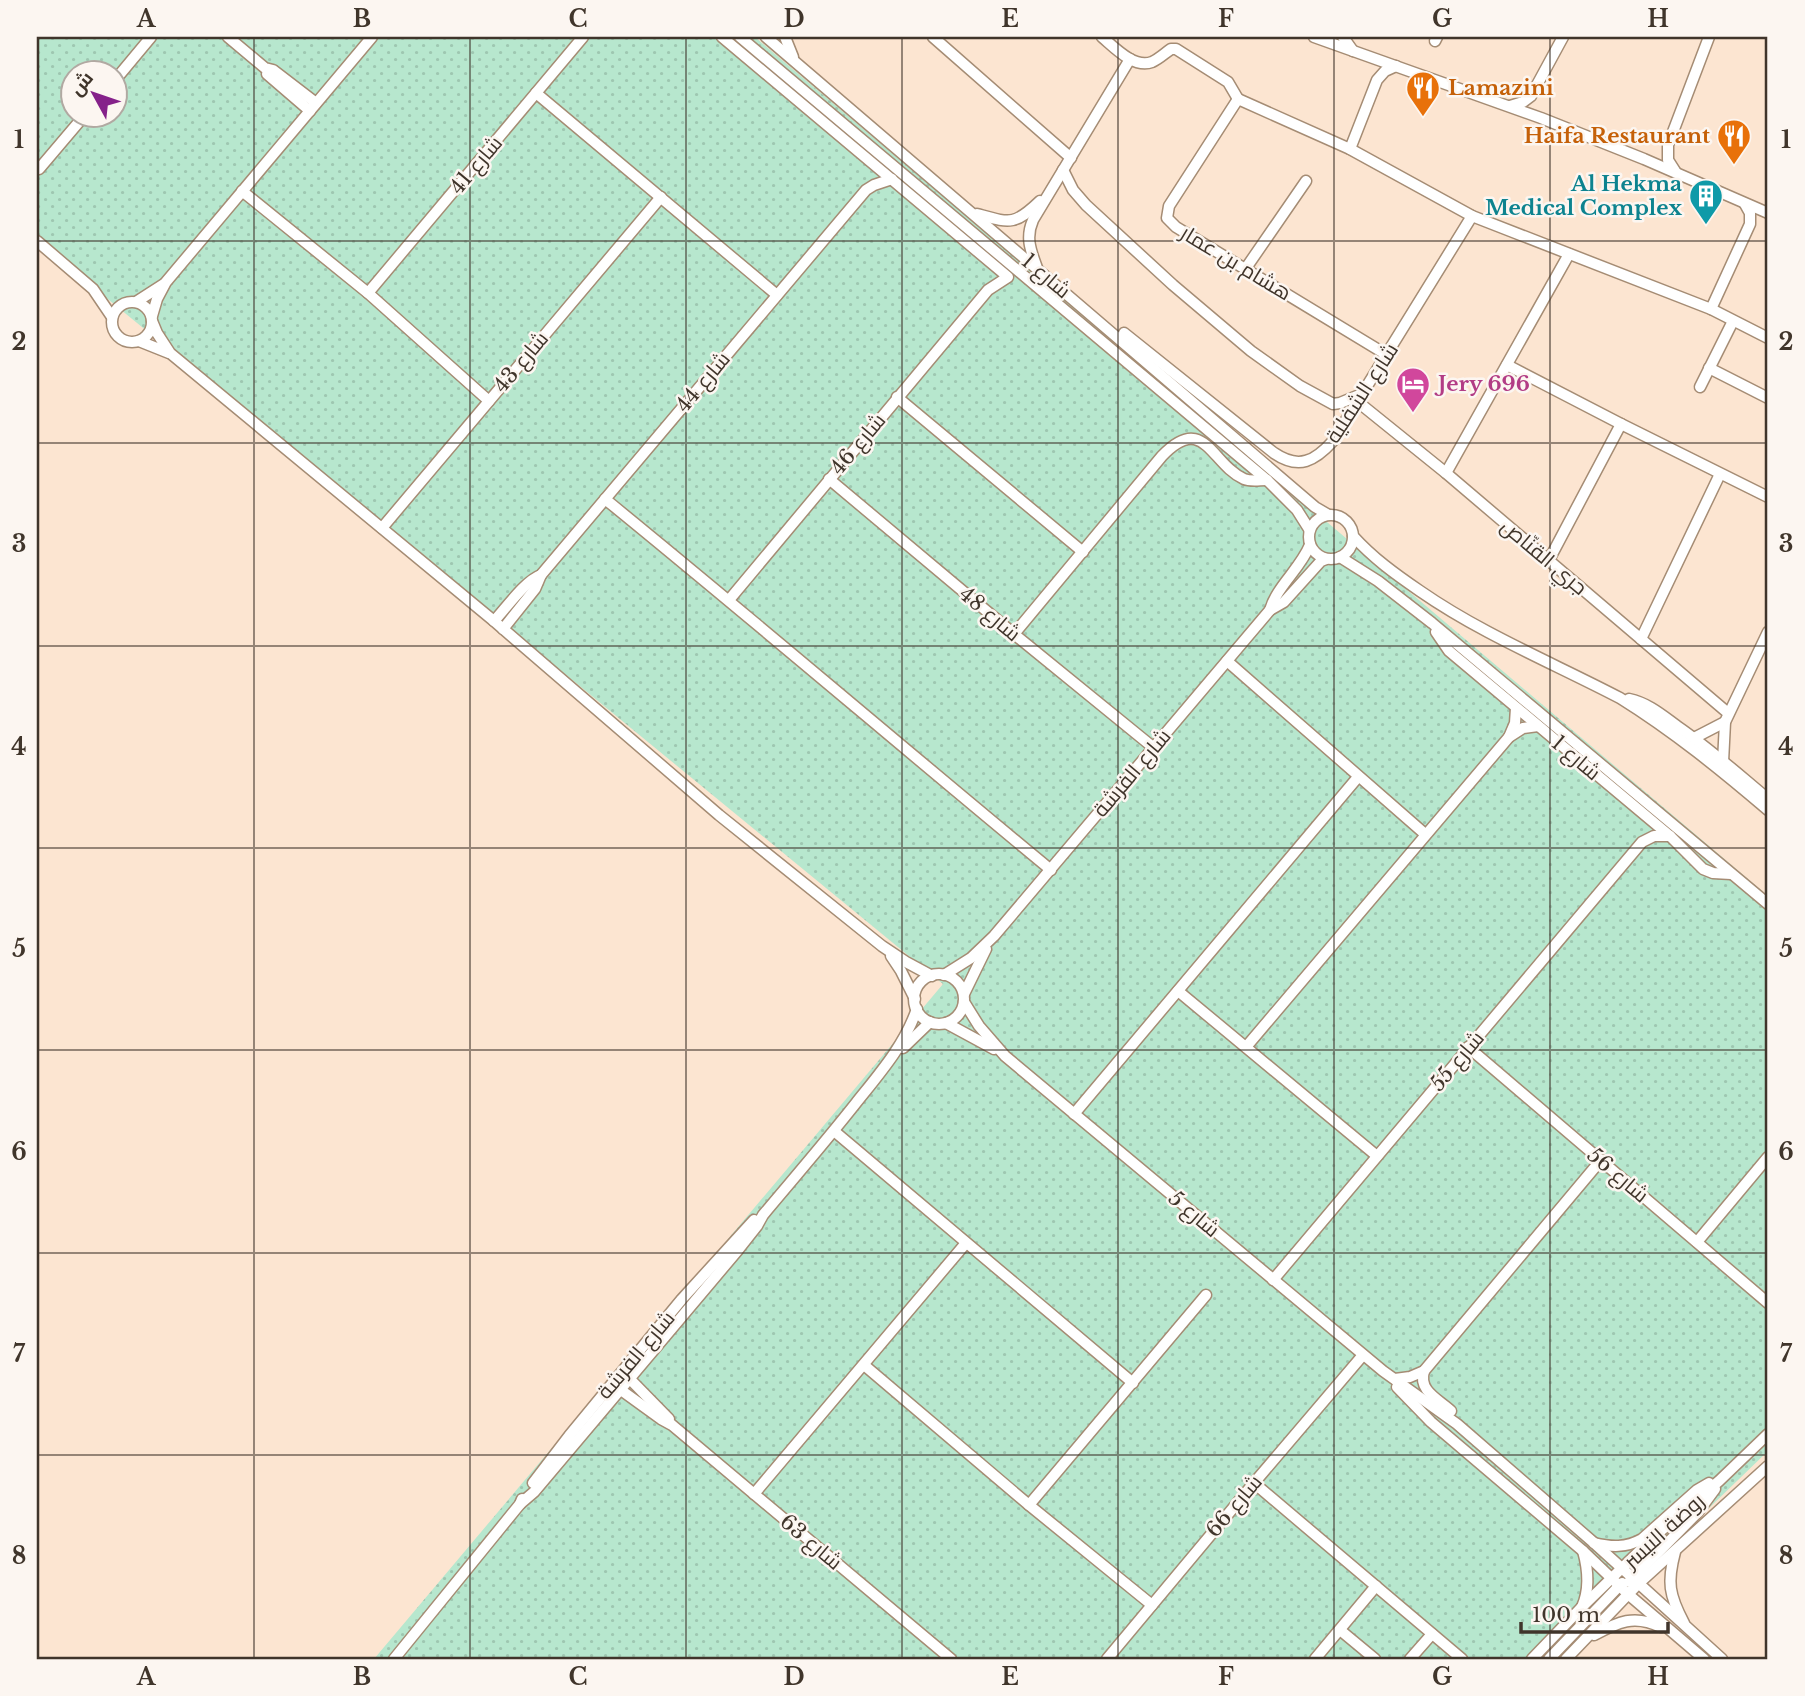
<svg xmlns="http://www.w3.org/2000/svg" width="1805" height="1696" font-family="'Libre Baskerville',Cairo,serif">
<defs>
<pattern id="grass-dots" width="8" height="8" patternUnits="userSpaceOnUse" patternTransform="scale(1.75)"><rect width="8" height="8" fill="#b7e7ce"/><path d="M2 2h.1M6 6h.1" fill="none" stroke="#9ec7b1" stroke-width="1.8" stroke-linecap="round"/></pattern>
</defs>
<rect width="100%" height="100%" fill="#fce5d1"/>
<path fill="url(#grass-dots)" fill-rule="evenodd" d="M 37,37 L 755,37 L 1768,896 L 1768,1451 L 1553,1659 L 374,1659 L 943,984 L 37,241 ZM 74,74 L 116,74 L 116,116 L 74,116 Z"/>
<g fill="none" stroke-linecap="round" stroke-linejoin="round">
<g stroke="#a58c74" stroke-width="13">
<g id="minor">
<polyline points="228,37 265,68 273,70 316,103"/>
<polyline points="722,37 1008,277 988,290 729,600"/>
<polyline points="740,37 1267,480 1297,510 1309,529"/>
<polyline points="766,37 1315,507 1327,514"/>
<polyline points="785,37 793,57"/>
<polyline points="933,37 1071,158"/>
<path d="M 1102,37 C 1114,47 1134,69 1152,62 C 1159,59 1165,53 1171,49 L 1176,49 L 1228,82 L 1238,99"/>
<polyline points="1314,37 1541,118 1644,159 1768,213"/>
<polyline points="1343,37 1353,51"/>
<polyline points="1435,41 1437,37"/>
<polyline points="267,74 310,111"/>
<polyline points="116,79 151,37"/>
<polyline points="536,93 777,295"/>
<polyline points="1510,106 1523,102 1531,96 1563,37"/>
<polyline points="1350,149 1377,80 1385,71 1396,66"/>
<polyline points="39,169 84,116"/>
<polyline points="1063,170 1073,190 1086,205 1173,285 1251,351 1300,386 1333,404 1340,403 1362,394"/>
<polyline points="1675,171 1668,160 1668,145 1709,37"/>
<polyline points="242,191 368,293 489,401"/>
<path d="M 977,214 C 1010,223 1014,226 1040,201"/>
<polyline points="37,241 93,289 112,317"/>
<path d="M 1037,268 C 1031,251 1025,238 1033,220 L 1130,59"/>
<polyline points="1246,268 1306,181"/>
<polyline points="368,293 583,37"/>
<circle cx="132" cy="322" r="20"/>
<polyline points="136,302 164,284"/>
<polyline points="1711,309 1750,224 1750,213 1745,204"/>
<polyline points="152,316 157,299 166,282 372,37"/>
<polyline points="152,321 157,333 170,353 494,621 719,815 882,946 906,962 932,976"/>
<path d="M 1124,333 L 1274,453 C 1299,470 1315,461 1333,441 L 1472,216"/>
<polyline points="139,341 169,353"/>
<polyline points="1387,355 1176,227 1167,218 1169,206 1238,99 1350,149 1472,216 1711,309 1768,338"/>
<polyline points="1507,365 1621,424 1768,497"/>
<polyline points="1709,368 1768,398"/>
<polyline points="1700,387 1733,321"/>
<polyline points="897,397 1083,552"/>
<polyline points="1358,402 1446,473 1728,713"/>
<polyline points="1446,473 1569,254"/>
<polyline points="829,479 1014,634 1154,748"/>
<path d="M 605,499 C 755,621 902,747 1051,870"/>
<circle cx="1331" cy="537" r="22"/>
<polyline points="382,528 661,197"/>
<path d="M 1353,536 C 1373,558 1395,574 1420,591 C 1482,634 1553,663 1620,698 C 1673,731 1721,770 1768,810"/>
<polyline points="1340,557 1378,581 1432,623 1768,904"/>
<polyline points="1549,560 1621,424"/>
<path d="M 1270,610 C 1277,586 1300,569 1310,545"/>
<path d="M 494,621 C 507,607 525,581 541,575 L 866,190 L 874,185 L 892,179"/>
<polyline points="503,629 535,589 541,575"/>
<polyline points="1436,632 1449,651 1670,836 1703,869 1713,873 1731,874"/>
<path d="M 1014,634 L 1162,456 C 1204,412 1211,464 1244,479 C 1251,482 1259,480 1267,480"/>
<polyline points="1641,639 1720,474"/>
<polyline points="1227,661 1425,834"/>
<path d="M 1629,699 C 1648,703 1662,715 1677,726 C 1709,748 1738,774 1768,799"/>
<polyline points="1509,737 1515,723 1516,708"/>
<polyline points="1694,738 1725,722"/>
<polyline points="1723,762 1725,722 1768,632"/>
<polyline points="891,956 901,971 915,999"/>
<circle cx="939" cy="999" r="25"/>
<polyline points="944,975 971,958 994,936 1270,610 1284,602 1321,561 1326,559"/>
<polyline points="1178,991 1377,1156"/>
<polyline points="964,994 986,949"/>
<polyline points="964,1002 979,1026 1005,1056 1383,1371 1457,1424 1593,1542 1722,1659"/>
<polyline points="946,1023 994,1049"/>
<polyline points="1246,1047 1509,737 1523,728 1538,726"/>
<polyline points="1468,1047 1768,1303"/>
<polyline points="903,1048 930,1022"/>
<polyline points="1074,1114 1358,777"/>
<polyline points="834,1131 1133,1383"/>
<polyline points="1697,1242 1768,1157"/>
<polyline points="1273,1280 1642,842 1654,836 1670,836"/>
<polyline points="864,1365 1029,1505 1152,1605"/>
<path d="M 1424,1371 C 1418,1391 1438,1399 1451,1411"/>
<polyline points="624,1373 669,1419"/>
<polyline points="1395,1379 1410,1377 1424,1371 1601,1160"/>
<polyline points="614,1385 661,1419 672,1425 951,1659"/>
<polyline points="1397,1387 1431,1422 1583,1551 1629,1595 1704,1659"/>
<polyline points="533,1483 569,1436 682,1299 754,1220"/>
<polyline points="1254,1483 1462,1659"/>
<polyline points="754,1494 966,1243"/>
<path d="M 520,1504 L 534,1492 L 738,1250 L 757,1226 L 763,1215 C 794,1178 826,1141 856,1103 C 880,1073 904,1046 917,1009"/>
<polyline points="1029,1505 1206,1295"/>
<path d="M 1594,1543 C 1611,1547 1626,1548 1642,1539 L 1697,1490 L 1709,1483"/>
<path d="M 1675,1552 C 1667,1582 1669,1595 1684,1623"/>
<polyline points="1629,1582 1698,1512 1715,1489"/>
<path d="M 1582,1607 C 1590,1589 1588,1569 1583,1551"/>
<polyline points="1340,1630 1375,1659"/>
<path d="M 1594,1635 C 1618,1622 1634,1614 1661,1627"/>
<polyline points="394,1659 520,1504 522,1499"/>
<polyline points="1107,1659 1254,1483 1363,1355"/>
<polyline points="1315,1659 1376,1586"/>
<polyline points="1410,1659 1432,1634"/>
<polyline points="1532,1659 1582,1607 1656,1535 1719,1481 1768,1434"/>
<polyline points="1549,1659 1622,1583"/>
<polyline points="1566,1659 1638,1584 1768,1466"/>
</g>
</g>
<use href="#minor" stroke="#fff" stroke-width="10"/>
</g>
<path fill="none" stroke="#40352b" stroke-width="2" stroke-opacity="0.55" d="M 254,37 L 254,1659M 470,37 L 470,1659M 686,37 L 686,1659M 902,37 L 902,1659M 1118,37 L 1118,1659M 1334,37 L 1334,1659M 1550,37 L 1550,1659M 37,241 L 1768,241M 37,443 L 1768,443M 37,646 L 1768,646M 37,848 L 1768,848M 37,1050 L 1768,1050M 37,1253 L 1768,1253M 37,1455 L 1768,1455"/>
<defs>
<g id="restaurant-pin" transform="scale(1.75)"><path d="M0 17L-7.5 6A9.5 9.5 0 1 1 7.5 6Z" fill="#e8710a" stroke="#fcf6f1"/><path d="M-5-6h1v4h1v-4h1v4h1v-4h1v5L-1.5 .5V6h-2V.5L-5-1ZM5-6V6H3V1.5H1.5Q1.5-4 5-6Z" fill="#fff"/></g>
<g id="building-pin" transform="scale(1.75)"><path d="M0 17L-7.5 6A9.5 9.5 0 1 1 7.5 6Z" fill="#0f9aa8" stroke="#fcf6f1"/><path d="M-4-6H4V6H1V3H-1V6H-4ZM-2.5-4.3h1.7v1.8h-1.7ZM.8-4.3h1.7v1.8H.8ZM-2.5-1h1.7V.8h-1.7ZM.8-1h1.7V.8H.8Z" fill="#fff"/></g>
<g id="hotel-pin" transform="scale(1.75)"><path d="M0 17L-7.5 6A9.5 9.5 0 1 1 7.5 6Z" fill="#d1479c" stroke="#fcf6f1"/><path d="M-6-4.5h1.5V1H6V5H4.5V3h-9V5H-6ZM-4 0a1.8 1.8 0 1 1 3.6 0ZM.5 0V-2.5h3Q6-2.5 6 0Z" fill="#fff"/></g>
</defs>
<g fill-rule="evenodd">
<use href="#restaurant-pin" x="1423" y="88"/>
<use href="#restaurant-pin" x="1734" y="136"/>
<use href="#building-pin" x="1706" y="196"/>
<use href="#hotel-pin" x="1413" y="384"/>
</g>
<g text-anchor="middle" dominant-baseline="central" stroke-width="5" stroke-linejoin="round" paint-order="stroke">
<g font-size="21" font-weight="bold" fill="#c56008" stroke="#fcf6f1" text-anchor="start">
<text x="1448" y="88">Lamazini</text>
<text x="1710" y="136" text-anchor="end">Haifa Restaurant</text>
</g>
<g font-size="21" fill="#40352b" stroke="#fcf6f1">
<text transform="translate(476 165) rotate(-50)">شارع 41</text>
<text transform="translate(1236 263) rotate(31)">هشام بن عمار</text>
<text transform="translate(1046 276) rotate(40)">شارع 1</text>
<text transform="translate(521 362) rotate(-50)">شارع 43</text>
<text transform="translate(703 382) rotate(-50)">شارع 44</text>
<text transform="translate(1362 393) rotate(-57)">شارع الشفلية</text>
<text transform="translate(858 444) rotate(-50)">شارع 46</text>
<text transform="translate(1544 557) rotate(40)">جري القنّاص</text>
<text transform="translate(990 614) rotate(40)">شارع 48</text>
<text transform="translate(1576 758) rotate(40)">شارع 1</text>
<text transform="translate(1132 773) rotate(-50)">شارع الفرشة</text>
<text transform="translate(1457 1061) rotate(-50)">شارع 55</text>
<text transform="translate(1618 1175) rotate(40)">شارع 56</text>
<text transform="translate(1194 1214) rotate(40)">شارع 5</text>
<text transform="translate(636 1355) rotate(-50)">شارع الفرشة</text>
<text transform="translate(1234 1506) rotate(-50)">شارع 66</text>
<text transform="translate(1664 1531) rotate(-42)">روضة النيسر</text>
<text transform="translate(811 1542) rotate(40)">شارع 63</text>
</g>
<g font-size="21" font-weight="bold" fill="#0d838f" stroke="#fcf6f1" text-anchor="end">
<text x="1682" y="184">Al Hekma<tspan x="1682" dy="24">Medical Complex</tspan></text>
</g>
<g font-size="21" font-weight="bold" fill="#b23c85" stroke="#fcf6f1" text-anchor="start">
<text x="1438" y="384">Jery 696</text>
</g>
</g>
<rect width="1805" height="1696" fill="none" stroke="#fcf6f1" stroke-width="77"/>
<g transform="translate(94 94) rotate(310)"><circle r="33" fill="#fcf6f1" stroke="#b1a9a2" stroke-width="2"/>
<path d="M0-5L12 26L0 18L-12 26Z" fill="#85218a"/>
<text y="-10" font-size="19" font-weight="bold" text-anchor="middle" fill="#40352b">ش</text>
</g>
<path d="M1521 1622v10h147v-10" fill="none" stroke="#40352b" stroke-width="3.5"/>
<text x="1532" y="1622" font-size="21" fill="#40352b" stroke="#fcf6f1" stroke-width="5" paint-order="stroke">100 m</text>
<rect x="38" y="38" width="1728" height="1620" fill="none" stroke="#40352b" stroke-width="2.5"/>
<g font-size="23" text-anchor="middle" font-weight="bold" fill="#40352b">
<text x="146" y="27">A</text>
<text x="362" y="27">B</text>
<text x="578" y="27">C</text>
<text x="794" y="27">D</text>
<text x="1010" y="27">E</text>
<text x="1226" y="27">F</text>
<text x="1442" y="27">G</text>
<text x="1658" y="27">H</text>
<text x="19" y="148">1</text>
<text x="1786" y="148">1</text>
<text x="19" y="350">2</text>
<text x="1786" y="350">2</text>
<text x="19" y="552">3</text>
<text x="1786" y="552">3</text>
<text x="19" y="755">4</text>
<text x="1786" y="755">4</text>
<text x="19" y="957">5</text>
<text x="1786" y="957">5</text>
<text x="19" y="1160">6</text>
<text x="1786" y="1160">6</text>
<text x="19" y="1362">7</text>
<text x="1786" y="1362">7</text>
<text x="19" y="1564">8</text>
<text x="1786" y="1564">8</text>
<text x="146" y="1685">A</text>
<text x="362" y="1685">B</text>
<text x="578" y="1685">C</text>
<text x="794" y="1685">D</text>
<text x="1010" y="1685">E</text>
<text x="1226" y="1685">F</text>
<text x="1442" y="1685">G</text>
<text x="1658" y="1685">H</text>
</g>
</svg>
